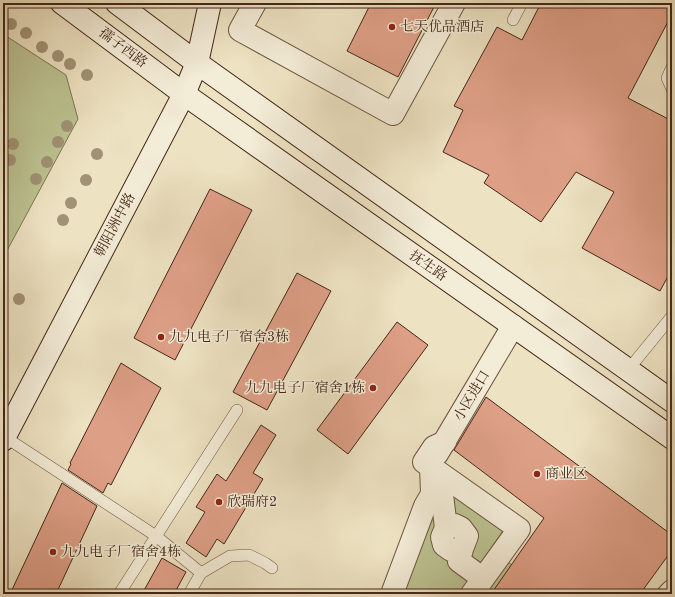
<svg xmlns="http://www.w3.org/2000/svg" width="675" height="597" font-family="'Old Standard TT','Noto Serif SC',serif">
<rect width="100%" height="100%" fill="#ede2c2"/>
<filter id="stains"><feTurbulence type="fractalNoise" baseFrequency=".005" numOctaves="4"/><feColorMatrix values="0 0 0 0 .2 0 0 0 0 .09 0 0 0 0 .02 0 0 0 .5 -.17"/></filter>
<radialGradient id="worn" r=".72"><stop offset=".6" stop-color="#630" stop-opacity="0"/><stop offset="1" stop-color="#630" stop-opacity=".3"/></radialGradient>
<g fill="#bcc291" stroke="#807454">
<polygon points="3,34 66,75 78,119 3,258"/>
<polygon points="441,486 509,522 459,594 392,594"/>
<polygon points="499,556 512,565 491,594 472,594"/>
</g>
<g fill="#de9f87" stroke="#452718">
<polygon points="371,3 436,3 398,77 347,51"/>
<polygon points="541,3 672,3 672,14 628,98 672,121 672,269 660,291 582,248 614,192 576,172 541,222 484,183 489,175 443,152 463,110 454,106 497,27 522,40"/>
<polygon points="210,189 252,210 175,360 134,338"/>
<polygon points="297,273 331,291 267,410 233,392"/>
<polygon points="397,322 428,345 348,454 317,430"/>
<polygon points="121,363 161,388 111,485 108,483 103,493 68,470 71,464 70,463"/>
<polygon points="486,397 672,535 672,550 640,594 491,594 544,518 454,450"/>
<polygon points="261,425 276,435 253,473 263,479 224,544 217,539 206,557 186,543 205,512 196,507 217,474 226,481"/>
<polygon points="62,483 97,506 56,594 10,594"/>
<polygon points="162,558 186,572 174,594 142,594"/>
</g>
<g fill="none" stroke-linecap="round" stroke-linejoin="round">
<g stroke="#6f5642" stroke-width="12">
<g id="lane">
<polyline points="513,20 522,3"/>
<polyline points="672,67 667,78 672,89"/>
<polyline points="628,370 672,316"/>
<polyline points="5,437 156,536 201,573"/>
<polyline points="119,594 237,410"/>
<polyline points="189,594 201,573 230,556 249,555 265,563 272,568"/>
</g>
</g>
<g stroke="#6f5642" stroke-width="24">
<g id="street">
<polyline points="255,3 240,30 393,114 454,3"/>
<polyline points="445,442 434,447 424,462 519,529 472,594"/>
<polyline points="437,454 513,326"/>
<polyline points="432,485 441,486 446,528"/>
<polyline points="462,549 467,536 461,528 455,525 446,528 442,537 444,545 451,550 462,549 459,561 474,572"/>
<polyline points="392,594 425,506 432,494 431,466"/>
<polyline points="669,594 672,591"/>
</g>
</g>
<g stroke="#452718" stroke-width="24">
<g id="secondary">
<polyline points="62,3 184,94 672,438"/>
<polyline points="117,3 197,63 672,401"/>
<polyline points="3,440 184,94 197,63 210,3"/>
</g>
</g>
<use href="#lane" stroke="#f3ecd7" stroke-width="11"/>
<use href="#street" stroke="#f3ecd7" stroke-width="22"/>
<use href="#secondary" stroke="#f3ecd7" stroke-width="22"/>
</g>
<g fill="#a19175">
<circle cx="11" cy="24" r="6"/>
<circle cx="26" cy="33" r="6"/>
<circle cx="42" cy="47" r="6"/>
<circle cx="58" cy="56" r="6"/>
<circle cx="70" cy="64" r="6"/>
<circle cx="87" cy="75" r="6"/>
<circle cx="67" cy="126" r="6"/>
<circle cx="58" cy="142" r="6"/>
<circle cx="13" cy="144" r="6"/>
<circle cx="97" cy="154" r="6"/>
<circle cx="10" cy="160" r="6"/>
<circle cx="47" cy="162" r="6"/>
<circle cx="36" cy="179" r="6"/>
<circle cx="86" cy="180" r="6"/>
<circle cx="71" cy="203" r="6"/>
<circle cx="63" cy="220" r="6"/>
<circle cx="19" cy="299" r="6"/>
</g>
<g fill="#8f2418" stroke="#f3ecd7" stroke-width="1.5">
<circle cx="392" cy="27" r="4"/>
<circle cx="161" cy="337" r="4"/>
<circle cx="373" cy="388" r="4"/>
<circle cx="537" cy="474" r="4"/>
<circle cx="219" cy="502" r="4"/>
<circle cx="53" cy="552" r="4"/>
</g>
<g text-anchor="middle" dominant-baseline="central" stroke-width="3" stroke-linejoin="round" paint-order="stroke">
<g font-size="14" fill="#452718" stroke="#f3ecd7" text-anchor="start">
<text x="400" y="27">七天优品酒店</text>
<text x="169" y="337">九九电子厂宿舍3栋</text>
<text x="365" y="388" text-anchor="end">九九电子厂宿舍1栋</text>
<text x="545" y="474">商业区</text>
<text x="227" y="502">欣瑞府2</text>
<text x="61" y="552">九九电子厂宿舍4栋</text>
</g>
<g font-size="14" fill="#452718" stroke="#f3ecd7">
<text transform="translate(123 48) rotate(37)">孺子西路</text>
<text transform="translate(115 225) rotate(-62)">朝阳洲中路</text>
<text transform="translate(428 266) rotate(35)">抚生路</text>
<text transform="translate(472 396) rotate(-59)">小区进口</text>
</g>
</g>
<rect width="675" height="597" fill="none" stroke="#ede2c2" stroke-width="16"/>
<rect x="4" y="4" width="667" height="589" fill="none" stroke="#452718" stroke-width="2"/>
<rect x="8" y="8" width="659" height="581" fill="none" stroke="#452718"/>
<rect width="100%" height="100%" filter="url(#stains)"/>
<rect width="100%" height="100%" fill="url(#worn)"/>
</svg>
